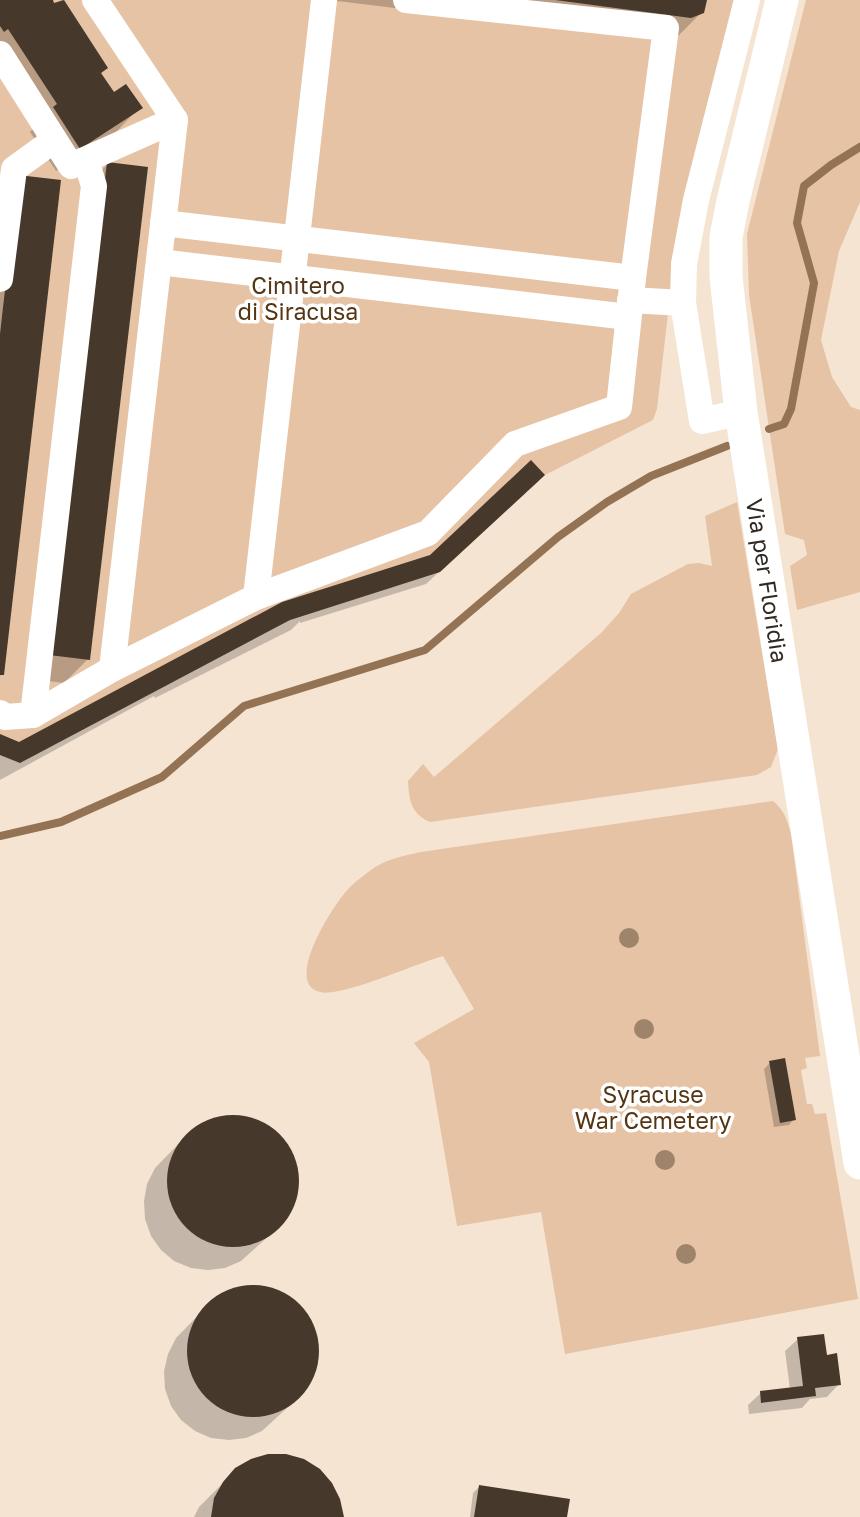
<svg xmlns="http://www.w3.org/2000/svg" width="860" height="1517" font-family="'Golos Text',sans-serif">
<rect width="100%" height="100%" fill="#f6e4d3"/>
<g fill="#e5c3a4">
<polygon points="0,0 737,0 674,261 657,409 653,420 545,475 440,572 290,620 0,755"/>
<polygon points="806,0 860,0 860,202 839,251 821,340 832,377 851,407 860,410 860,592 797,610 790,566 807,555 804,540 785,534 749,295 747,234"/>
<path d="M 737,502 L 778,749 L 771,767 L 757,775 L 430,822 C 411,814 409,800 408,781 L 423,764 L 434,777 L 601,633 L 619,613 L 631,594 L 688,564 L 699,563 L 712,566 L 705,516 Z"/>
<path d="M 773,801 C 785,811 787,820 791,834 L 820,1056 L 805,1058 L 807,1068 L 801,1070 L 807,1104 L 812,1104 L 815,1114 L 826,1113 L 858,1299 L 565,1354 L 541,1212 L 457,1226 L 429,1062 L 414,1043 L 474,1009 L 443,956 C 417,963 341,998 320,992 C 282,983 335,902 350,887 C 356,881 364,875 371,870 C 386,859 403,856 421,852 Z"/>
</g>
<g fill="#0003">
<polygon points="0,0 51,0 54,5 62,0 106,68 100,74 113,95 140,107 117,131 56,171 30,132 34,128 0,76"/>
<polygon points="329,0 706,0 705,9 676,38 666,41"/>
<polygon points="108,164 88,659 64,683 26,678 84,187"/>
<polygon points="59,181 2,674 0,676 0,196"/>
<polygon points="531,487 426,584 300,623 300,621 291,630 155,698 154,696 0,780 0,736 19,744 282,603 431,557"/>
<polygon points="770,1063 794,1119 789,1125 774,1127 764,1069"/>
<polygon points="224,1116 242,1116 259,1121 274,1131 286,1144 294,1160 297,1177 296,1194 290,1211 280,1226 241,1261 225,1268 208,1270 191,1268 174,1261 161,1250 151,1236 145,1219 144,1201 147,1184 155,1168 192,1130 207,1121"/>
<polygon points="245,1286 262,1287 280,1291 295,1301 306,1314 314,1330 318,1347 316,1365 310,1381 300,1396 262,1431 246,1438 229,1440 211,1438 195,1431 181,1420 171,1406 165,1389 164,1371 168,1354 176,1338 213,1300 228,1291"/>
<polygon points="798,1339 826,1357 839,1384 827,1397 810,1399 802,1408 749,1414 748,1405 761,1393 790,1389 785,1351"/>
<polygon points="236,1470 342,1517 194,1517 199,1507"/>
<polygon points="479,1487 566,1517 470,1517 473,1493"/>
</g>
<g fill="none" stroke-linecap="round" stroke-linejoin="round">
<g stroke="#937353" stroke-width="8">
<polyline points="769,429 784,424 791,409 814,283 797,223 804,186 831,165 860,147"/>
<polyline points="0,836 61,822 162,777 244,706 425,650 558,537 607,502 651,476 727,446"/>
</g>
</g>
<g fill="#46382b">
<polygon points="0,0 53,0 54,3 64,0 108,68 101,73 114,92 126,84 143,108 80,149 53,107 57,104 8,29 4,32 0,26"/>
<polygon points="555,0 707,0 704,13 691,18"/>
<polygon points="107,162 148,167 90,660 49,655"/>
<polygon points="18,175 61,180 4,675 0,675 0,334"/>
<polygon points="531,460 545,475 440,572 290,620 20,763 0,755 0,734 19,742 282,602 430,555"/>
<polygon points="785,1058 796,1120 780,1123 769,1061"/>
<circle cx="233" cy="1181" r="66"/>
<circle cx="253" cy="1351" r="66"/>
<polygon points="824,1334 827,1355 837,1353 841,1385 815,1388 816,1396 761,1403 760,1391 803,1386 797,1337"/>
<polygon points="268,1454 286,1454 304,1459 320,1469 332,1483 340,1499 344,1517 211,1517 214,1498 223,1482 235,1468 251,1459"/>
<polygon points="479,1485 570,1499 567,1517 474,1517"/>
</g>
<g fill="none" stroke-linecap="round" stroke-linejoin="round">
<g stroke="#fff" stroke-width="26">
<polyline points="95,0 175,120 112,669"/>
<polyline points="0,54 71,166 175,120"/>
<polyline points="163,223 633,278"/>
<polyline points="159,262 628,317"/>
<polyline points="0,279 14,169 54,140"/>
<polyline points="630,300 683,303"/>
<polyline points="741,412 702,421 683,303 684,264 696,200 747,0"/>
<polyline points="256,597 324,0"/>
<polyline points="0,713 5,717 33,715 112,669 256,597 428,533 515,444 619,407 633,278 666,28 406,0"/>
<polyline points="33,715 94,186 86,160"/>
</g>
<path stroke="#fff" stroke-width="33" id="s1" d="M 782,0 L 733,201 L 726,237 L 726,277 L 741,412 L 860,1163"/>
</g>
<g fill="#9d846a">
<circle cx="629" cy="938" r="10"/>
<circle cx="644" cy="1029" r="10"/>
<circle cx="665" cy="1160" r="10"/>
<circle cx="686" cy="1254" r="10"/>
</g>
<g text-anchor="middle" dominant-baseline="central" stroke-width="7" stroke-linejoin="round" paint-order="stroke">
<g font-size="23" fill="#553614" stroke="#fff">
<text x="298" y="285">Cimitero<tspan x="298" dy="26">di Siracusa</tspan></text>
<text x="653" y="1094">Syracuse<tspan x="653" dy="26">War Cemetery</tspan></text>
</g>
<g font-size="23" fill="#302a23" stroke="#fff">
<text stroke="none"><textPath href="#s1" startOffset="590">Via per Floridia</textPath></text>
</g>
</g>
</svg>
